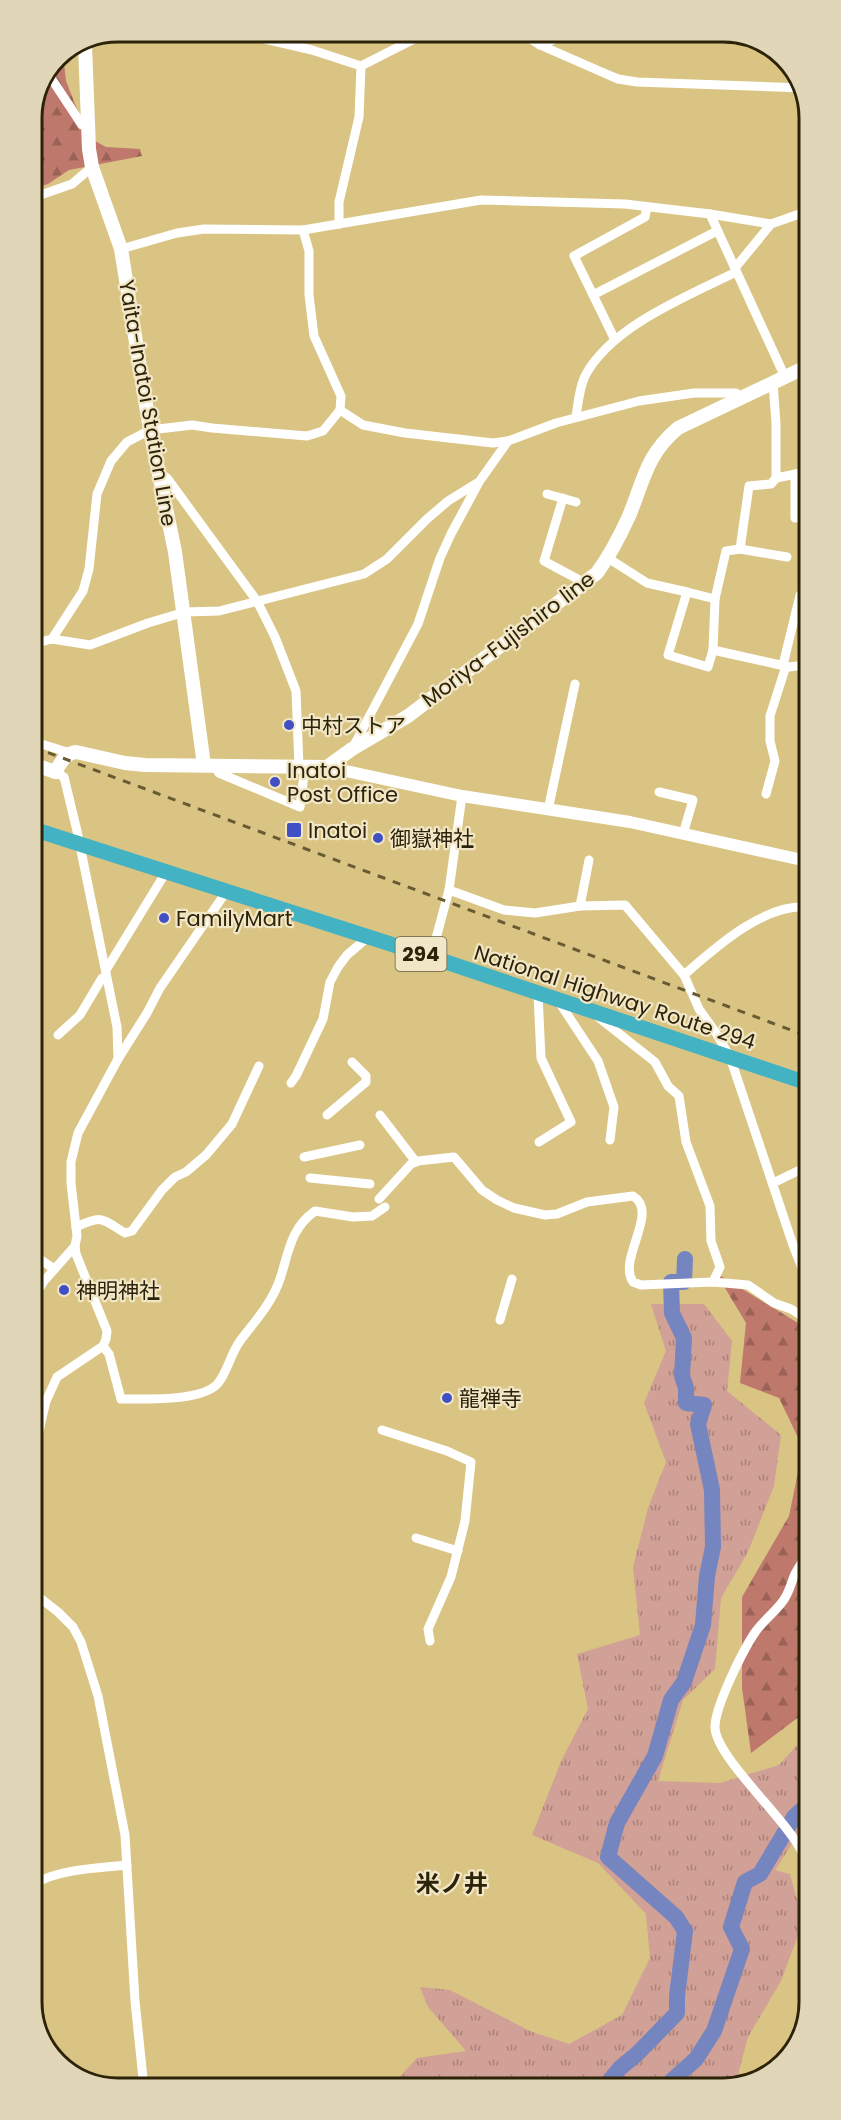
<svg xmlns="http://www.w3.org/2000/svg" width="841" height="2120" font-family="Poppins,'Noto Sans JP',sans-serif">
<defs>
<pattern id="grass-tufts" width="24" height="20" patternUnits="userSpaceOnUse" patternTransform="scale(1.5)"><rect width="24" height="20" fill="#d1a096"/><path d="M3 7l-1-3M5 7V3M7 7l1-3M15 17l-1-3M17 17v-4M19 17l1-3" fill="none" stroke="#aa8278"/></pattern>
<pattern id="forest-firs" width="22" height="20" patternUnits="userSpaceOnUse" patternTransform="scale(1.5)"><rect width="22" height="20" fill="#be796c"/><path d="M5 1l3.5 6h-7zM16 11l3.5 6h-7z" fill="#9b6357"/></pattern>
</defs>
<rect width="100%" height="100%" fill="#dac483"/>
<polygon fill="url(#grass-tufts)" points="651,1304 704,1304 732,1341 727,1391 781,1435 774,1486 748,1552 721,1598 715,1669 683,1700 658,1781 720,1783 779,1765 809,1732 809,1829 799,1833 775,1870 790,1874 803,1922 781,1981 748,2037 736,2082 734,2084 391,2086 417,2058 466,2051 428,2007 420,1987 450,1990 532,2032 569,2044 622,2015 650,1958 646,1914 598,1863 532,1835 562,1759 588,1709 577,1654 640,1635 633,1567 648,1508 666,1462 644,1403 666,1351"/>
<g fill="url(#forest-firs)">
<polygon points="63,54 66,81 88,137 106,147 140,149 142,156 69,170 48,184 32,189 32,112 57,57"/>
<polygon points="716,1273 803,1326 808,1338 809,1677 800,1716 751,1753 742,1688 742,1597 789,1516 803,1448 779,1398 740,1383 746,1323"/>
</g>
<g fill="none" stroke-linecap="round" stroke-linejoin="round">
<g stroke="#7585bf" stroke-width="16">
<polyline points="606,2085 620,2068 637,2054 677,2013 677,1996 685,1931 676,1917 608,1857 617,1823 655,1756 671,1700 684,1682 703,1625 707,1576 713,1547 712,1490 698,1424 704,1405 686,1403 686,1388 682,1376 684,1338 672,1313 671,1282 684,1282 685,1259"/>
<polyline points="667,2085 696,2059 714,2031 742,1949 731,1927 745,1882 760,1874 794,1817 809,1803"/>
</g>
<g stroke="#fff" stroke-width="9">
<polyline points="234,32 312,50 361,66 420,36 433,32"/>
<polyline points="520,32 540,45 604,73 618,79 637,82 803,88"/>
<polyline points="540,45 562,36 565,32"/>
<polyline points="49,75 82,125 88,125"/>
<polyline points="32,198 72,184 92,167"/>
<polyline points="710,214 771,224 805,212"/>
<polyline points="339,224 339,202 359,117 361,66"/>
<polyline points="121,249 177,233 204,229 303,230 481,200 625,204 710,214 785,377"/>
<polyline points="735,268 771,224"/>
<polyline points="593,295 717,231"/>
<polyline points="615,340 574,256 645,217 647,207"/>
<polyline points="340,410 363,425 405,433 493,443 508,441"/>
<path d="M 576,417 C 578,403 579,389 585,376 C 611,326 688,296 736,272"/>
<polyline points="159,472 167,478 257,601 275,637 296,691 299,766"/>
<polyline points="795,474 795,518 806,517"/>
<polyline points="776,478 806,472"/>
<polyline points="547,494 576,502"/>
<polyline points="563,498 544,561 585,583"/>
<polyline points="740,549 787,557"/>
<polyline points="608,558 647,583 687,592 668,655 708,667 713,650 789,667 806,665"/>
<polyline points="687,592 715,599 726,551 740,549 749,486 771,484 776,478 776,423 773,383"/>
<polyline points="52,639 83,591 89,569 97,494 111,461 127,442 150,430 192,425 212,428 307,436 323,431 340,410 341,396 314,336 309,295 309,251 303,230"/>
<polyline points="33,644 52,639 90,645 148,623 185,612 219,611 364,574 387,559 427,519 448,501 477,483"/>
<polyline points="713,650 715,599"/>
<polyline points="783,665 800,595"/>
<polyline points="33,728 35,742 70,753"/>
<polyline points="352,749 418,624 440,558 451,534 479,482 508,441 556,423 639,401 694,393 736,393 742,398"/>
<polyline points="213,765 219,773 300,807 305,766"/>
<polyline points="55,772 64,777 77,831 117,1027 118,1059"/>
<polyline points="659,792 693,800 683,834"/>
<polyline points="766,794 775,761 770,741 770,716 786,666"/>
<polyline points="548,810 575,684"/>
<polyline points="449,890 504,910 535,913 580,906 625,905 684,975 699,1009 716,1033 730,1057 793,1245 808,1283"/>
<polyline points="580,906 589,860"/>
<polyline points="431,957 449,890 462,796"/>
<polyline points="106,970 166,872"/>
<path d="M 684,975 C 715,948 763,904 807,907"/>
<polyline points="538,994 541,1058 571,1122 539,1142"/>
<polyline points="559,1002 598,1061 614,1107 610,1140"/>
<polyline points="598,1017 655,1062 668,1086 679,1096 686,1142 710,1206 711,1241 720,1267 713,1282"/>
<polyline points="58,1035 80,1015 102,978"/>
<polyline points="291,1083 296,1076 323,1019 330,982 338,967 347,955 367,938"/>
<polyline points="327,1115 366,1082 366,1076 352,1062"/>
<polyline points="380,1115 416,1162"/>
<polyline points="304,1157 360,1145"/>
<polyline points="310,1178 370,1184"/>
<polyline points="773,1183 808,1166"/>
<path d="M 379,1199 L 411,1164 L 418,1161 L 454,1157 L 482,1190 L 497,1200 L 514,1208 L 545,1215 L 557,1214 L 587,1202 L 633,1196 C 660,1212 617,1259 633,1282 L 641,1285 L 713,1282 L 748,1285 L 774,1303 L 791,1309 L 808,1320"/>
<path d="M 76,1227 C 103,1215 100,1218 125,1233 L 132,1231 L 162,1190 L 175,1177 L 186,1172 L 206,1155 L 232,1124 L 259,1066"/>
<polyline points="34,1255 54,1269"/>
<polyline points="34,1297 44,1281 75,1246"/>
<polyline points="500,1320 512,1279"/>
<path d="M 103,1346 L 109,1354 L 121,1399 C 144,1399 205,1402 219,1382 C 228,1370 231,1353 240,1341 C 255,1321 272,1303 280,1279 C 289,1252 290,1229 315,1211 L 353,1217 L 372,1216 L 385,1207"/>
<polyline points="382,1430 447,1451 471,1462 465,1521 451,1577 428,1629 430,1641"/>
<polyline points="35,1448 46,1401 57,1377 103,1346 106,1339 107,1331 76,1254 75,1246 77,1236 71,1183 71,1162 78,1133 118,1059 147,1013 160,988 226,892"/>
<polyline points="416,1538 458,1551"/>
<path d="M 808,1552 C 804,1560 798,1567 794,1576 C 791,1584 789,1593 783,1601 C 775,1612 764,1620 756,1631 C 744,1648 714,1708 715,1728 C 717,1758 785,1818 801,1850 C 806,1861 807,1883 809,1895"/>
<polyline points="35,1594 58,1612 73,1627 81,1642 98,1696 125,1835 135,2001 144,2088"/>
<path d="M 36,1883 C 59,1869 100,1868 127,1865"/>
<polyline points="804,2018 809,2004"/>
</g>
<polyline stroke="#fff" stroke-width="12" points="327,767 462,796 630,822 807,861"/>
<g stroke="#fff" stroke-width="14">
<polyline points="85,45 89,149 92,167 121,249 150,430 175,552 204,765"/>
<path d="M 33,764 L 55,772 C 61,763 65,753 76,752 L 125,763 L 145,765 L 327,767 L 352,749 L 408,716 L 597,573 C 610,555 620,536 629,516 C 644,480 646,455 678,428 L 806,367"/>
</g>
<polyline stroke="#43b2c2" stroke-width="15" points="33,829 431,957 807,1083"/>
<polyline stroke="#685a32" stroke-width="3" stroke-dasharray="8 8" stroke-linecap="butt" points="33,747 807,1036"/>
</g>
<g fill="#4050c4" stroke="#f1e6c6" stroke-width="2">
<circle cx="289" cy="725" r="6"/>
<circle cx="275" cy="782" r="6"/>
<rect x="286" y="822" width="16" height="16" rx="3"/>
<circle cx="378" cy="838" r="6"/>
<circle cx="164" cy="918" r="6"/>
<circle cx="64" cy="1290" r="6"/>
<circle cx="447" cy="1398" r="6"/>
</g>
<g text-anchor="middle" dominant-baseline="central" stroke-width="4.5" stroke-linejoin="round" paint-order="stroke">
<rect fill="#f1e6c6" stroke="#675e41" stroke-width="1.5" x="395.5" y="937" width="51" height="34" rx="4.5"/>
<g font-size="20" font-weight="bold" fill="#2c2308">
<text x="421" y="954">294</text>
</g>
<g font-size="21" fill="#2c2308" stroke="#f1e6c6">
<text transform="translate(148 403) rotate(80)">Yaita-Inatoi Station Line</text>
<text transform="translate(508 639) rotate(-37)">Moriya-Fujishiro line</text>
<text transform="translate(615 997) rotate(18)">National Highway Route 294</text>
</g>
<g font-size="21" fill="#2c2308" stroke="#f1e6c6" text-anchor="start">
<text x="301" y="725">中村ストア</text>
<text x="287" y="770">Inatoi<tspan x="287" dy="24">Post Office</tspan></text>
<text x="308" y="830">Inatoi</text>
<text x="390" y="838">御嶽神社</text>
<text x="176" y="918">FamilyMart</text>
<text x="76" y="1290">神明神社</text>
<text x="459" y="1398">龍禅寺</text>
</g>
<g font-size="24" font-weight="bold" fill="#2c2308" stroke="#f1e6c6">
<text x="452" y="1883">米ノ井</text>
</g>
</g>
<path d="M0 0H841V2120H0ZM118 42H723A76 76 0 0 1 799 118V2002A76 76 0 0 1 723 2078H118A76 76 0 0 1 42 2002V118A76 76 0 0 1 118 42Z" fill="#e1d6b7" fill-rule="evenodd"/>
<path fill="none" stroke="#2c2308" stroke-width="3" d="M118 42H723A76 76 0 0 1 799 118V2002A76 76 0 0 1 723 2078H118A76 76 0 0 1 42 2002V118A76 76 0 0 1 118 42Z"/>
</svg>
